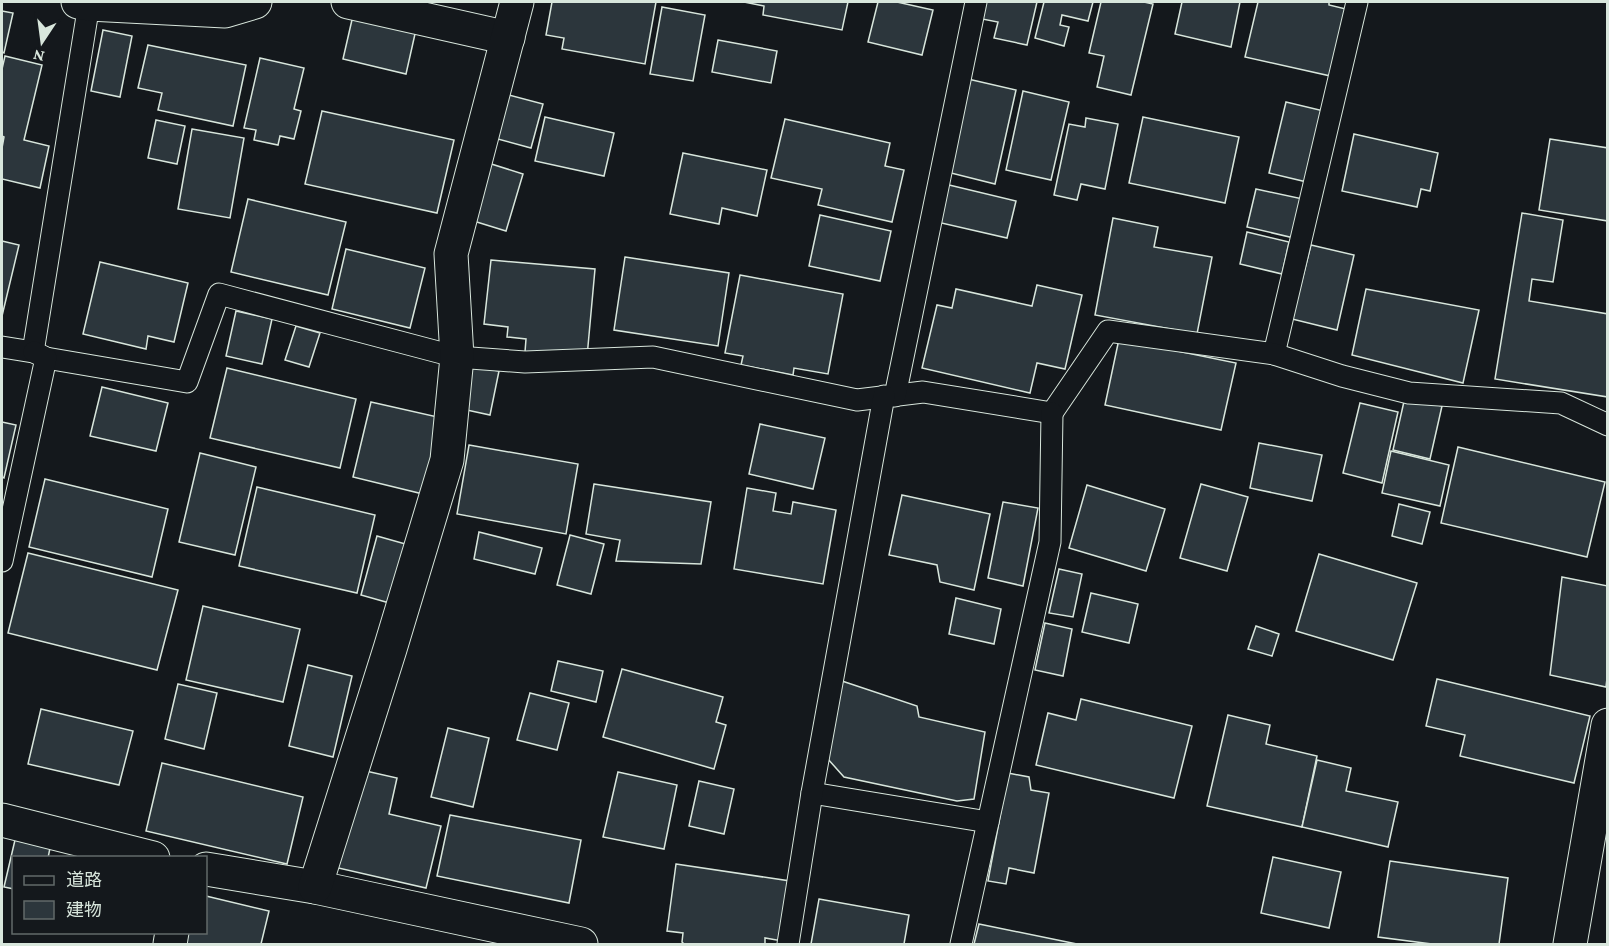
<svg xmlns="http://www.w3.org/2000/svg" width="1609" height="946" font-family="'Crimson Pro','Noto Sans JP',serif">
<rect width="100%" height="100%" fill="#14181c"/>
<g fill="#2c363c" stroke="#d8e6dc" stroke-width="1.5">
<polygon points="552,2 656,2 645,64 562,49 564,38 546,35"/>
<polygon points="744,2 848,2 842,30 763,15 764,6"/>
<polygon points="878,2 897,2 933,10 922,55 868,42"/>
<polygon points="986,2 1037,2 1027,45 994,38 998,22 982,19"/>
<polygon points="1044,2 1093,2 1088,21 1062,15 1060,25 1069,27 1064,46 1035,38"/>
<polygon points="1101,2 1144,2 1153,4 1131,95 1097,87 1104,56 1089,53"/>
<polygon points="1182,2 1240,2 1231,47 1175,34"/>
<polygon points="1258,2 1329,2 1329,5 1350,10 1335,77 1245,57"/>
<polygon points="662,7 705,15 693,81 650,74"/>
<polygon points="2,11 13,13 4,53 2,52"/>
<polygon points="354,11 417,25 406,74 343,59"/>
<polygon points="103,30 132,36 120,97 91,91"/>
<polygon points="718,40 777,51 771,83 712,72"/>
<polygon points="148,45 246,65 233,126 158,110 162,93 138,88"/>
<polygon points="5,56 42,65 24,140 49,146 40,188 2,179 2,148 4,137 2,136 2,69"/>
<polygon points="260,58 304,68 294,109 301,111 294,139 280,136 278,145 254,140 256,130 244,128"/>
<polygon points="968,79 1016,90 995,184 947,172"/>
<polygon points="1023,91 1069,102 1051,180 1006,170"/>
<polygon points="505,94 543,104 531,148 494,138"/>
<polygon points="1286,102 1328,112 1311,183 1269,173"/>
<polygon points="322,111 454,140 437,213 305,184"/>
<polygon points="545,117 614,133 604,176 535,161"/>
<polygon points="1143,117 1239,137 1225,203 1129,183"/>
<polygon points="1086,118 1118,124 1105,189 1081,184 1077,200 1054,195 1069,124 1085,127"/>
<polygon points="785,119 890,143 885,166 904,170 892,222 818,205 822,189 771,178"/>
<polygon points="156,120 185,126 177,164 148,158"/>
<polygon points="192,129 244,138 230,218 178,209"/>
<polygon points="1354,134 1438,153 1430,191 1421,189 1417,207 1342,191"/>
<polygon points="1550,139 1608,148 1608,221 1539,210"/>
<polygon points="683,153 767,170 757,216 722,208 719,224 670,214"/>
<polygon points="485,162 523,174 506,231 467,219"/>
<polygon points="945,184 1016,201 1007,238 937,222"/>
<polygon points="1256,189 1303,199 1294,238 1247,227"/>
<polygon points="248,199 346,222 328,295 231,272"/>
<polygon points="1522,213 1563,220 1553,282 1532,279 1529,301 1608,314 1608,397 1495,379"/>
<polygon points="820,215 891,231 880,281 809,266"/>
<polygon points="1113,218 1158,227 1154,247 1212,257 1197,334 1095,315"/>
<polygon points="1247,232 1289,242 1282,274 1240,264"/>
<polygon points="2,241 19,245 2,316"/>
<polygon points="1311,245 1354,255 1337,330 1292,319"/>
<polygon points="346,249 425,268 410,328 332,309"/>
<polygon points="625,257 729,273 718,346 614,330"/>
<polygon points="491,260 595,269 587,357 525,352 526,339 507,337 508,327 484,324"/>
<polygon points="100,262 188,283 174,342 148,336 146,349 83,334"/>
<polygon points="740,275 843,294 828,374 794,368 793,375 741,365 743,356 725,353"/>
<polygon points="1037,285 1082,295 1065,369 1037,363 1030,393 922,368 937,305 952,308 956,289 1032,306"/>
<polygon points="1366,289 1479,310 1463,383 1352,355"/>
<polygon points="236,311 272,319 262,364 226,356"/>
<polygon points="296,326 320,333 309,367 285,360"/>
<polygon points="1119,339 1236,363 1221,430 1105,405"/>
<polygon points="472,366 499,371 490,415 462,409"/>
<polygon points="227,368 356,399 340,468 210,438"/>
<polygon points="102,387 168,403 156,451 90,436"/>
<polygon points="1405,397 1442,406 1430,459 1393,450"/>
<polygon points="371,402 442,418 423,494 353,477"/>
<polygon points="1360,403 1398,412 1382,483 1343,473"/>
<polygon points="2,422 16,425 4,478 2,477"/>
<polygon points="760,424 825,438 813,489 749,474"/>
<polygon points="1259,443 1322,455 1312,501 1250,488"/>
<polygon points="469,445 578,464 566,534 457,514"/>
<polygon points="1458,447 1605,482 1587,557 1441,523"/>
<polygon points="1391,451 1449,465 1440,506 1382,493"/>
<polygon points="200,453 256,467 235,555 179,542"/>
<polygon points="45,479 168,509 152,577 29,547"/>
<polygon points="594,484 711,502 701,564 616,561 620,540 586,534"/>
<polygon points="1201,484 1248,497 1227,571 1180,558"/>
<polygon points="1087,485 1165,509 1146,571 1069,548"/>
<polygon points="257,487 375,515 357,593 239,566"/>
<polygon points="747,488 776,493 773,511 791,514 793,502 836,510 823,584 734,569"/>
<polygon points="902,495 990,514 974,590 940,582 937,565 889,555"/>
<polygon points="1003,502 1038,508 1023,586 988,578"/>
<polygon points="1399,504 1430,512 1422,544 1392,536"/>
<polygon points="479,532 542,548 535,574 474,559"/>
<polygon points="570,535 604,544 591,594 557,585"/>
<polygon points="377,536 409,545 393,604 361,595"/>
<polygon points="28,553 178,590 157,670 8,633"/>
<polygon points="1319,554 1417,583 1393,660 1296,631"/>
<polygon points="1059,569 1082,574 1073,617 1049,613"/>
<polygon points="1562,577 1608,586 1608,669 1606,687 1550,675"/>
<polygon points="1091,593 1138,604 1129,643 1082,632"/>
<polygon points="956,598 1001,609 994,644 949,634"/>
<polygon points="203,606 300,629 283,702 186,680"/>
<polygon points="1045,623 1072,629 1063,676 1035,670"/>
<polygon points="1256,626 1279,634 1272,656 1248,649"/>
<polygon points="558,661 603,671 596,702 551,691"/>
<polygon points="308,665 352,676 333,757 289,746"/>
<polygon points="622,669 723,697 716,722 726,725 714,769 603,737"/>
<polygon points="1437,679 1590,716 1574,783 1460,756 1465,735 1426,726"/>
<polygon points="842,681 917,706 919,717 985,732 974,799 957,801 844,777 827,758"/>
<polygon points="178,684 217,693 204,749 165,739"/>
<polygon points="530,693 569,703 557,750 517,740"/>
<polygon points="1081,699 1192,726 1174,798 1036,765 1048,713 1076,720"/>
<polygon points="41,709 133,731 119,785 28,764"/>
<polygon points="1228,715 1270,725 1266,744 1317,756 1302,827 1207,806"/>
<polygon points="448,728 489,738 473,807 431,797"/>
<polygon points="1317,760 1351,768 1346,791 1398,802 1388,847 1302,827"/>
<polygon points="162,763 303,797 287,864 146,831"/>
<polygon points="357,769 397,778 389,814 441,826 426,888 334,867"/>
<polygon points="618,772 677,785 664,849 603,837"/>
<polygon points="1008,773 1029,777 1031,790 1049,793 1034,873 1009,868 1006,884 988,881"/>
<polygon points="699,781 734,789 724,834 689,826"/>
<polygon points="450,815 581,840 569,903 437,876"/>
<polygon points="15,840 50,848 48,858 14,858 14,889 4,887"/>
<polygon points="1273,857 1341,872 1329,928 1261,913"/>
<polygon points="1390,861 1508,878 1499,944 1432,944 1378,937"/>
<polygon points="676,864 790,881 782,941 765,938 765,944 684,944 682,942 683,933 667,931"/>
<polygon points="206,896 269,911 261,944 182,944 185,932 206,932"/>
<polygon points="819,899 909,915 904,944 811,944"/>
<polygon points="979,924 1077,944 974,944"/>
</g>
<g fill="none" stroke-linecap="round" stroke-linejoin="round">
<g stroke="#d8e6dc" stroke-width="23">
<g id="lane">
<polyline points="2,347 33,352 89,4"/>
<polyline points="1274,354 1357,2"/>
<polyline points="46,358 187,382 219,294 457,357 525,362 653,357 857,400 923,392 1052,413 1108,331 1274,354 1342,376 1409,393 1561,403 1608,425"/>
<polyline points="895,396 976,2"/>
<polyline points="2,561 46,358 34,352"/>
<polyline points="812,793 988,822"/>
<polyline points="788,944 812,793 884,396"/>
<polyline points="961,944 1050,542 1052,413"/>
</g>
</g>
<g stroke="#d8e6dc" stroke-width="35">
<g id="street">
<polyline points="78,2 89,4 225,11 255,2"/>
<polyline points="348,2 508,38"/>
<polyline points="2,820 153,858"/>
<polyline points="206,869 315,887 581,944"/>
<polyline points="315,887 390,649 447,460 457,357 451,254 517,2"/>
<polyline points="170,944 172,932"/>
<polyline points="1570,944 1608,725"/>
</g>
</g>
<use href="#lane" stroke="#14181c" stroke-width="21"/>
<use href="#street" stroke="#14181c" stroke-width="33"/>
</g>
<rect width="1609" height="946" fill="none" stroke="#d8e6dc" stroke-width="6"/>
<rect x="12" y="856" width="195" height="78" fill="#14181c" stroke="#626a69" stroke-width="1.5"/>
<rect x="24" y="876" width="30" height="9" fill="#14181c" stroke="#626a69" stroke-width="1.5"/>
<text x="66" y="886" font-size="18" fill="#d8e6dc">道路</text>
<rect x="24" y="901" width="30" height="18" fill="#2c363c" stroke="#626a69" stroke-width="1.5"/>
<text x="66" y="916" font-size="18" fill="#d8e6dc">建物</text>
<g transform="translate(42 42) rotate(193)" stroke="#14181c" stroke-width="4.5" paint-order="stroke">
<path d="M0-4.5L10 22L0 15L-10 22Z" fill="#d8e6dc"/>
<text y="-9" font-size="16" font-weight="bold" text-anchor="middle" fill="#d8e6dc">N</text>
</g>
</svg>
